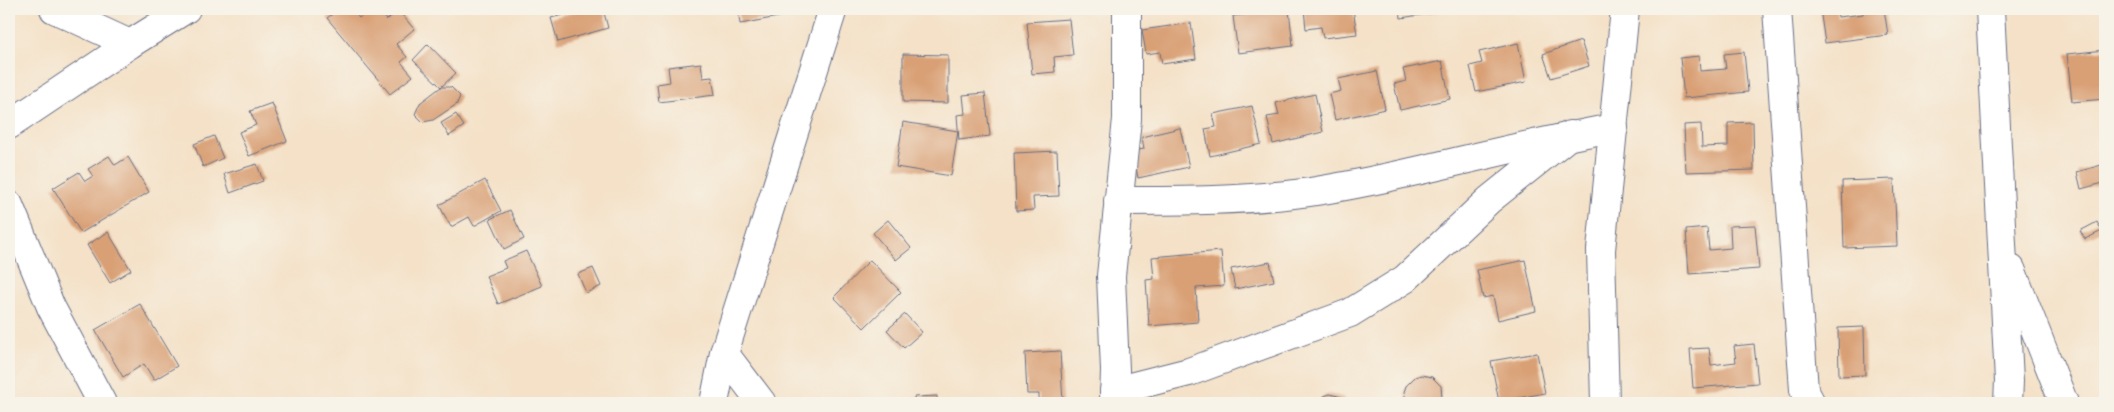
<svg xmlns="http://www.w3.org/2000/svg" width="2114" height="412" font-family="Delius,sans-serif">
<rect width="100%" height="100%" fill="#f7f3e8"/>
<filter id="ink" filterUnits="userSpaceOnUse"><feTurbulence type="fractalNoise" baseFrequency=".02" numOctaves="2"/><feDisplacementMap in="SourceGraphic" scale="10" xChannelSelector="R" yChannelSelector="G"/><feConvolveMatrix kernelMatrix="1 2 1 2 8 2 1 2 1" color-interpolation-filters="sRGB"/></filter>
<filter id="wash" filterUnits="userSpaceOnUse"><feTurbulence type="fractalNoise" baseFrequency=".0096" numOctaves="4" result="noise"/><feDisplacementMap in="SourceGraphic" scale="20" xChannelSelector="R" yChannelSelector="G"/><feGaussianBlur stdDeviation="1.12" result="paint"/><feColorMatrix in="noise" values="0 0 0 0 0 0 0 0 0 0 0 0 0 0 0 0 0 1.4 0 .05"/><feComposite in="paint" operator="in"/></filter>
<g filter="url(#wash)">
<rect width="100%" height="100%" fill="#f4e1c7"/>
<g id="blocks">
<g fill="#d9a076">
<polygon points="339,9 351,9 359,18 370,9 378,9 387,20 398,10 414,29 396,44 407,57 401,62 413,76 390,94 327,18"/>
<polygon points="586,9 603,9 608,28 558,42 551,18"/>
<polygon points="738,9 804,9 805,12 740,24"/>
<polygon points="1304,9 1353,9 1357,34 1323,38 1321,27 1306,29"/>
<polygon points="1400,9 1438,9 1438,12 1401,18"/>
<polygon points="1820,9 1837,9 1838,17 1863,14 1863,9 1884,9 1888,35 1825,43"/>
<polygon points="1289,10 1293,46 1238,53 1233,16"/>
<polygon points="1069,19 1073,55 1054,57 1055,72 1032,74 1027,22"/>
<polygon points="1191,23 1196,59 1162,64 1160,52 1146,54 1142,30"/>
<polygon points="1581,41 1589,66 1551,78 1543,54"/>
<polygon points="1518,43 1526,82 1476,92 1470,66 1482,63 1479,52"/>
<polygon points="428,44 456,73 441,87 413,60"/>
<polygon points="2105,50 2105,99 2072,102 2067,54"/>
<polygon points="1744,52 1748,92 1684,98 1680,58 1699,56 1700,71 1726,69 1724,54"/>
<polygon points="903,54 948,55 948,103 903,102"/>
<polygon points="1442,61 1450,99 1400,110 1394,84 1406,81 1403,69"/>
<polygon points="701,63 703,78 712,77 715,95 659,102 657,84 670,82 668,67"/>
<polygon points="1377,71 1385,109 1335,120 1329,94 1341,91 1338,79"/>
<polygon points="441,87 451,87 460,96 457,104 433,120 423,122 415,114 420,103"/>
<polygon points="985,93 990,136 959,140 957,115 965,114 963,95"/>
<polygon points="1315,94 1323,132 1273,144 1267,117 1279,115 1276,103"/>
<polygon points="272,103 287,141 249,156 239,132 256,125 250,111"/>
<polygon points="1252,106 1261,144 1210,156 1205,129 1216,127 1213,114"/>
<polygon points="456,114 464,126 449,136 441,123"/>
<polygon points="903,122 958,131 951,176 896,167"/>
<polygon points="1753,122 1754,170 1686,172 1684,125 1701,124 1702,147 1728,146 1728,123"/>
<polygon points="1180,128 1189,167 1138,178 1133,151 1144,149 1142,137"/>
<polygon points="214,136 223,158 203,167 194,144"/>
<polygon points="1057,151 1059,196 1033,197 1034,210 1016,211 1014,153"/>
<polygon points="109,156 115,165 128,157 149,192 81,233 53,188 79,172 85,181 93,176 88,169"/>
<polygon points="257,164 263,181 230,193 224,174"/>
<polygon points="2105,164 2105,190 2103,183 2081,189 2077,172"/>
<polygon points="1894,179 1897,246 1844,248 1842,181"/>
<polygon points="485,180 501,211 474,226 469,217 451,227 439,205"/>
<polygon points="510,210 524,239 504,249 490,219"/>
<polygon points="888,220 911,248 896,260 873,233"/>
<polygon points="2097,222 2102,231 2085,239 2080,231"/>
<polygon points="1755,225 1759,269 1689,274 1686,230 1707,228 1709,250 1731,248 1730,226"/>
<polygon points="108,232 131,270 110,283 87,245"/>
<polygon points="526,251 542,286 498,304 486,276 506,268 503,261"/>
<polygon points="1221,251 1224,286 1196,288 1198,322 1149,326 1146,280 1154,279 1152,257"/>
<polygon points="870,260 901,292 864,328 834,297"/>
<polygon points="1525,260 1536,311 1498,320 1493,296 1483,298 1477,270"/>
<polygon points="1270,262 1274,281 1235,289 1231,269"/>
<polygon points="593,268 601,286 586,293 578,274"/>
<polygon points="140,304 177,366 154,380 144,364 123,377 95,330"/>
<polygon points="905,314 922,332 904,348 887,330"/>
<polygon points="1864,327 1865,375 1839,376 1838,328"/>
<polygon points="1754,344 1758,383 1693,388 1690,349 1709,348 1711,365 1736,362 1734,346"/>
<polygon points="1060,351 1063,403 1039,403 1039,394 1027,394 1025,353"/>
<polygon points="1537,353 1545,393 1499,402 1491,361"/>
<polygon points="1421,375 1432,377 1441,386 1442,398 1439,403 1407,403 1404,392 1406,386 1415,377"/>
<polygon points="1330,394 1342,397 1349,403 1317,403 1324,396"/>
<polygon points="937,396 937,403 914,403 914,397"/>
</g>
</g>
</g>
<g filter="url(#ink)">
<use href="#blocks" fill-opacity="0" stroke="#676d83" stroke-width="1"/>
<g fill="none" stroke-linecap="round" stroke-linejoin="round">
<g stroke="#676d83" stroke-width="30">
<g id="street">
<polyline points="54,9 130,44"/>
<polyline points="1777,9 1804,390 1811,403"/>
<polyline points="1990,9 2009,381 2008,403"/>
<polyline points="9,125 130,44 186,9"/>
<path d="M 1118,201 C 1182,201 1247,201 1310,192 C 1413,176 1512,145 1614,128"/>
<polyline points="9,205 51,307 102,403"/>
<polyline points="2011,269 2064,403"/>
<polyline points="724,353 762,403"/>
<polyline points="1114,391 1189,372 1350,313 1405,279 1489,200 1570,135"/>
<polyline points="1114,403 1115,370 1111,276 1127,119 1127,9"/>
<polyline points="1605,403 1601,250 1625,9"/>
</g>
</g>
<g stroke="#676d83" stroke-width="30">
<polyline id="secondary" points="714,403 724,353 833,9"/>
</g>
<use href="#street" stroke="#fff" stroke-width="28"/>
<use href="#secondary" stroke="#fff" stroke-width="28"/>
</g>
</g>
<rect width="2114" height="412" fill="none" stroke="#f7f3e8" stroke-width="30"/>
</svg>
